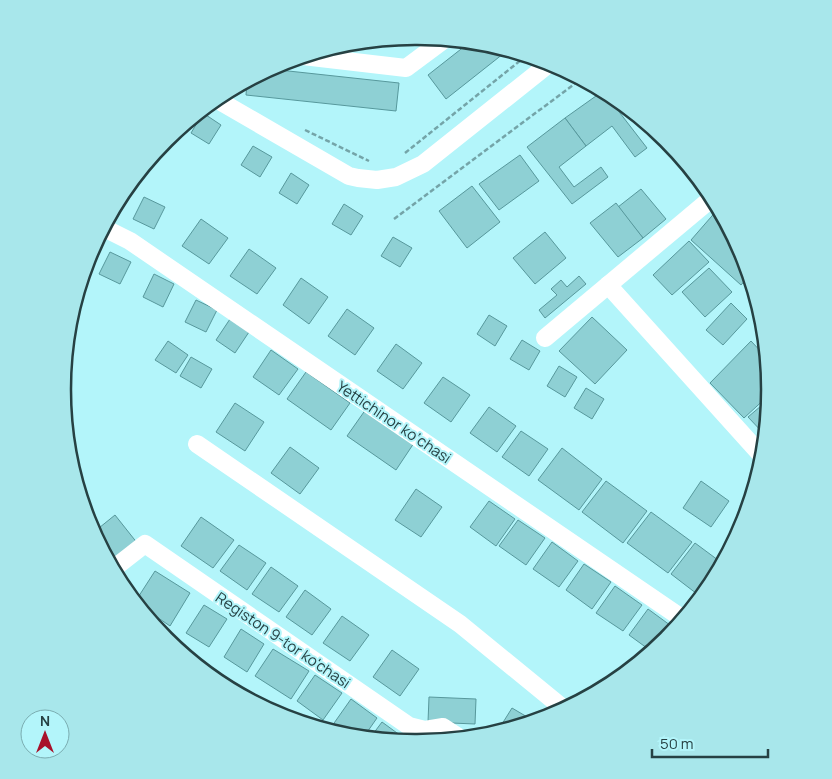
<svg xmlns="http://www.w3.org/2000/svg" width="832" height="779" font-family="Manrope,sans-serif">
<rect width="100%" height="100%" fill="#b3f5fa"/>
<g fill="#8ed0d4" stroke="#57989c">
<polygon points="470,42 485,43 508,50 446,99 428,75"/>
<polygon points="270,69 399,83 396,111 246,95 247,81"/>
<polygon points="603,91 647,148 635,157 612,126 586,146 565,118"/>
<polygon points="614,98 634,113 629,117"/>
<polygon points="203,113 221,125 209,144 191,133"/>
<polygon points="565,118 586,146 559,167 574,187 601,167 608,177 572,204 527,147"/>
<polygon points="253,146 272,157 260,177 241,165"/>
<polygon points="520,155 539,181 499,210 479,184"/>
<polygon points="291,173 309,185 297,204 279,193"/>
<polygon points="472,186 500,222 467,248 439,211"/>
<polygon points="128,187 118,209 115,208 122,193"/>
<polygon points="641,189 666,219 643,238 618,207"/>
<polygon points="144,197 165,207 154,229 133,219"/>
<polygon points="616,203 643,238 618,257 590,223"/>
<polygon points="344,204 363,216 351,235 332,224"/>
<polygon points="718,209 740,250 736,254 745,261 749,276 741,285 691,240"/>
<polygon points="201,219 228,238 209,264 182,246"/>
<polygon points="545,232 566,258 535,284 513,258"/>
<polygon points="393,237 412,248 400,267 381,256"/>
<polygon points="689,241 709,262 672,295 653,275"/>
<polygon points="249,249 276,268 257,294 230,276"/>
<polygon points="110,252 131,262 120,284 99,274"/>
<polygon points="709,268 732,292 705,317 682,292"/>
<polygon points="154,274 174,284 163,307 143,297"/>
<polygon points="579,276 586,284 545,318 539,310 557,295 551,289 561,280 567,287"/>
<polygon points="301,278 328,297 309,324 283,305"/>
<polygon points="196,300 217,310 206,332 185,322"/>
<polygon points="731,303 747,319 723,345 706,330"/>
<polygon points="347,309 374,328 355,355 328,336"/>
<polygon points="489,315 507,326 495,346 477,334"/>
<polygon points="592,317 627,350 595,384 559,351"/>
<polygon points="230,319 249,332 235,353 216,340"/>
<polygon points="522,340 540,351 529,370 510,359"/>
<polygon points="168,341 188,355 176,373 155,360"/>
<polygon points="751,341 766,357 769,390 769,395 744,418 710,383"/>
<polygon points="396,344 422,363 403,389 377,371"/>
<polygon points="271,350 298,369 279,395 253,377"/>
<polygon points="191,357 212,369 201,388 180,376"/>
<polygon points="559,366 577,377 565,397 547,386"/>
<polygon points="306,372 350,403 331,430 287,399"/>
<polygon points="443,377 470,395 451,422 424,403"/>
<polygon points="586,388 604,399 592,419 574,408"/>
<polygon points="768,400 765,435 748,417"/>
<polygon points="235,403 264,422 245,451 216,432"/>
<polygon points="489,407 516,426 497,452 470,433"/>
<polygon points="366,409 414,443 396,470 347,436"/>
<polygon points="521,431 548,449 529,476 502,457"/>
<polygon points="290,447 319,468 300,494 271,473"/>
<polygon points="562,448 602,479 579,510 538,480"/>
<polygon points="606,481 647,511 623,543 582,512"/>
<polygon points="701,481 729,501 711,527 683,508"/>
<polygon points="416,489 442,507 421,537 395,520"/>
<polygon points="752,492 746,511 740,506"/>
<polygon points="489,501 515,519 496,546 470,527"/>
<polygon points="651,512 692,542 668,573 627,543"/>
<polygon points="115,515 138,544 111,565 94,532"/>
<polygon points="201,517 234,540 213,568 181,546"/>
<polygon points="518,520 545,538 526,565 499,546"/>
<polygon points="552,542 578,561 559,587 533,569"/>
<polygon points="695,543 722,563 710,586 701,597 671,574"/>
<polygon points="239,545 266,563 247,590 220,571"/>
<polygon points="584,564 611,582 592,609 566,590"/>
<polygon points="271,567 298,586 279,612 252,594"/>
<polygon points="155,571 190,593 170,626 135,602"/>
<polygon points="615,586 642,605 623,631 596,613"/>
<polygon points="305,590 331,609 312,635 286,617"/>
<polygon points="204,605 227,619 209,647 186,633"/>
<polygon points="648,609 674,628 666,639 651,651 629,635"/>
<polygon points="342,616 369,635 350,661 323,643"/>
<polygon points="241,629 264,644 247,672 224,657"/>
<polygon points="273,649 309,671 291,699 255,676"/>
<polygon points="392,650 419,669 400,696 373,677"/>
<polygon points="315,675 342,693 323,720 297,701"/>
<polygon points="429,697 476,699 475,724 428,722"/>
<polygon points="351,699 377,718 363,738 346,736 332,726"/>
<polygon points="512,708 534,721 497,732"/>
<polygon points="382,722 408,741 408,742 370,738"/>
</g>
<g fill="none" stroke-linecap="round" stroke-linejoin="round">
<g stroke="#74a4a8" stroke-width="2.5" stroke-dasharray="5 2.5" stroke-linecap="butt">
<polyline points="305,130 369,161"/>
<polyline points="405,153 526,56"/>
<polyline points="394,219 581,79"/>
</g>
<g stroke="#fff" stroke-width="18">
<polyline points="303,56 406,68 445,39"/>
<polyline points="216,99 349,176 358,178 377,180 396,177 423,164 550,63"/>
<polyline points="104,228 130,241 683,619"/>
<polyline points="608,285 763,457"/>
<polyline points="545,338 712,198"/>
<polyline points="197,444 460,624 564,709"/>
<polyline points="113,569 145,544 409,726 425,730 443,727 460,738"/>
</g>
</g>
<g text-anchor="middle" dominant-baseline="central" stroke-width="4" stroke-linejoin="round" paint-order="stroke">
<g font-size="15" fill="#264143" stroke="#b3f5fa">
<text transform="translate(394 422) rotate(34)">Yettichinor ko‘chasi</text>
<text transform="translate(283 640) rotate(34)">Registon 9-tor ko'chasi</text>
</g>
</g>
<path d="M0 0H832V779H0ZM415 45H417A344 344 0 0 1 761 389V390A344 344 0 0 1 417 734H415A344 344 0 0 1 71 390V389A344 344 0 0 1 415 45Z" fill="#a8e7eb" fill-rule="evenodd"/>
<path fill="none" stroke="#264143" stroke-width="2.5" d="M415 45H417A344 344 0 0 1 761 389V390A344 344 0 0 1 417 734H415A344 344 0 0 1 71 390V389A344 344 0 0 1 415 45Z"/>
<g transform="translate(45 734)"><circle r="24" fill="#b3f5fa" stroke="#7badb1"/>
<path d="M0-4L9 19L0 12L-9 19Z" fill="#a8112a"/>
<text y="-8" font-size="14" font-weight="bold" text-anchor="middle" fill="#264143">N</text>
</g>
<path d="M652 749v8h116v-8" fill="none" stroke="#264143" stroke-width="2.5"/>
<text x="660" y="749" font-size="15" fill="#264143" stroke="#b3f5fa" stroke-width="4" paint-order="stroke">50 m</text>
</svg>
